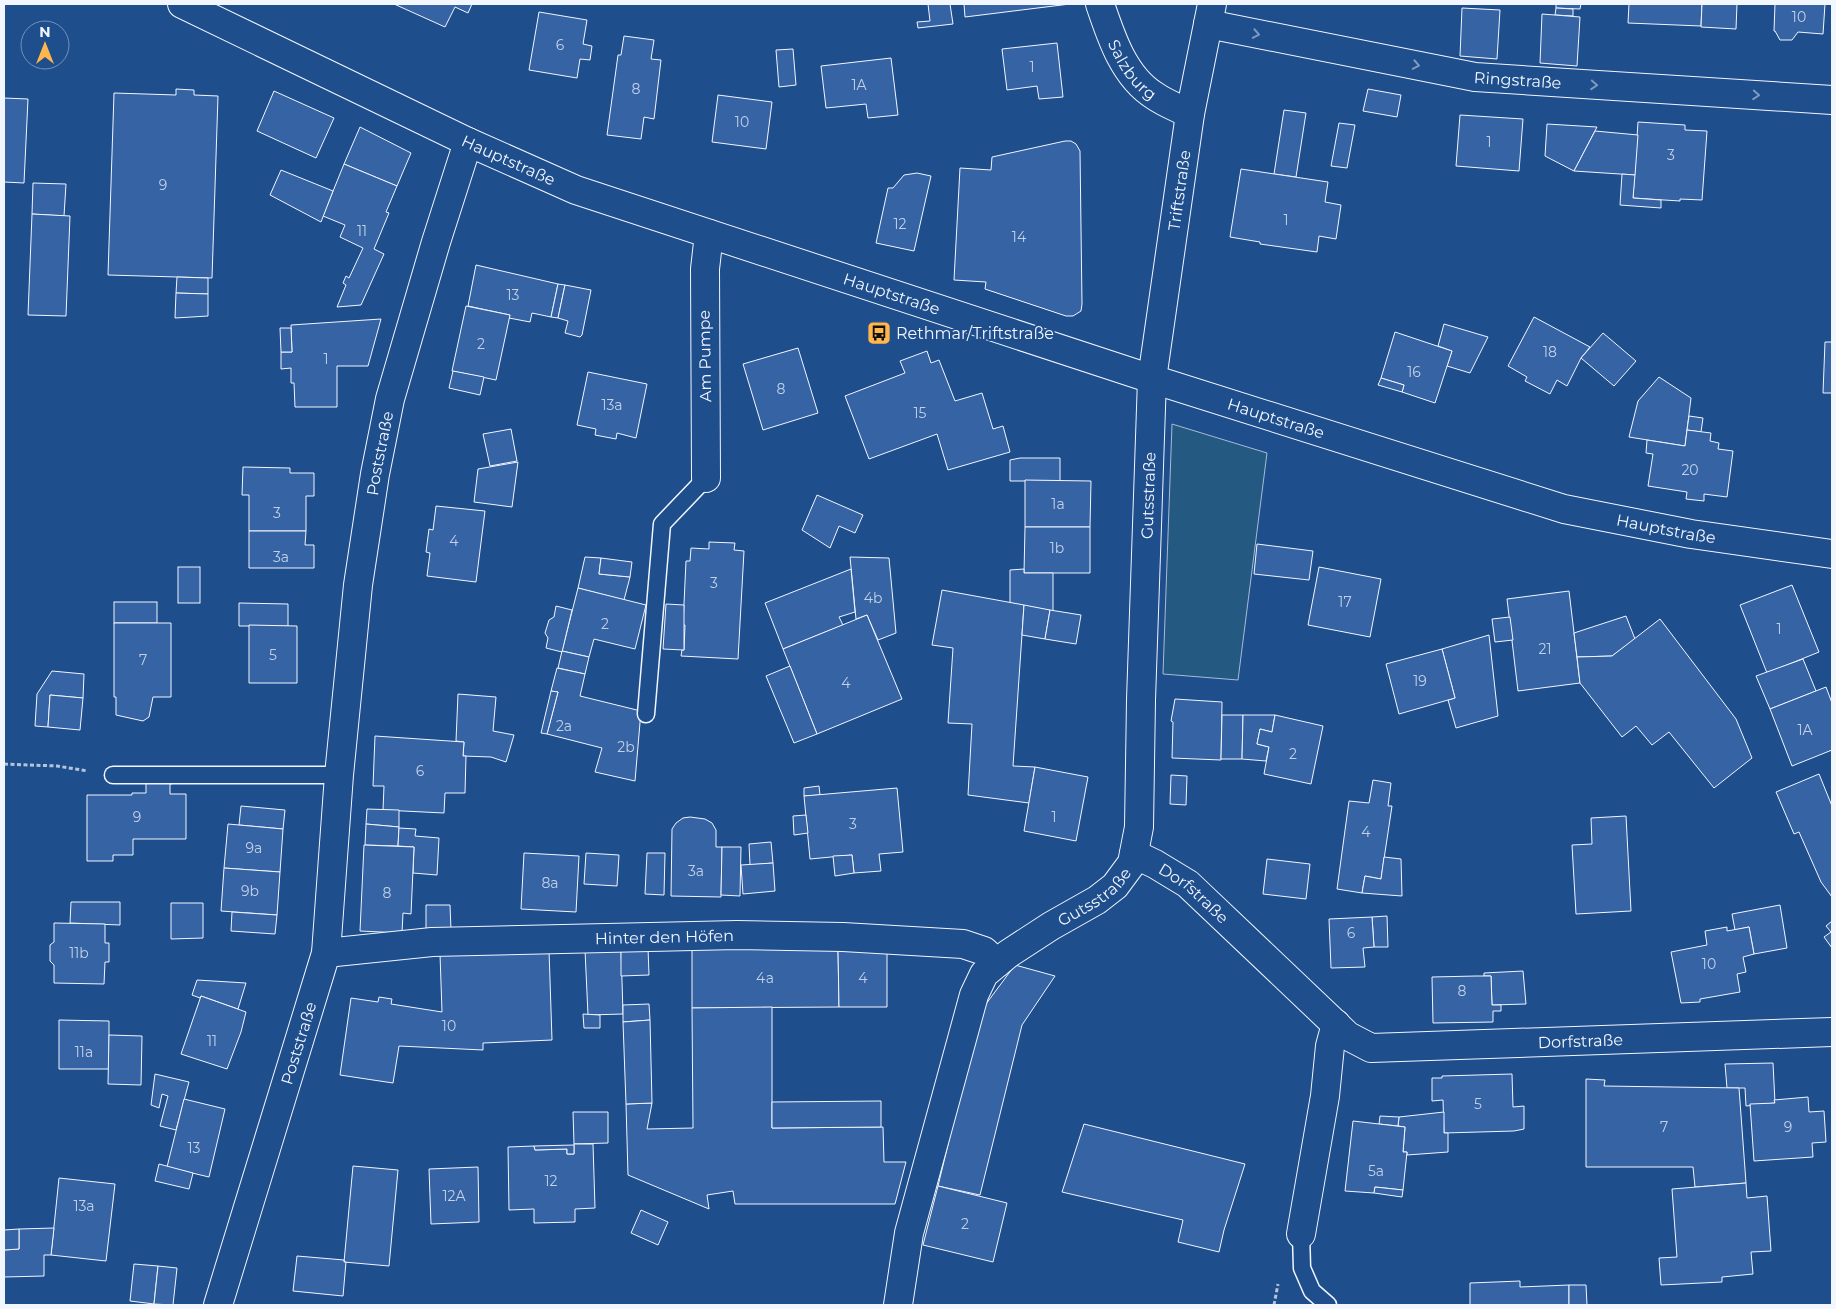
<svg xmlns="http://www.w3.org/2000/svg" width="1836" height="1309" font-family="Montserrat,sans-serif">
<rect width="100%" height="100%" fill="#1f4e8c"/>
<polygon fill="#245a82" stroke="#a8bbd7" points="1172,424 1267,453 1238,680 1163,674"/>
<g fill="#3563a3" stroke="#f2f6ff">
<polygon points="394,4 472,4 468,13 455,7 445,27"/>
<polygon points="928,4 950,4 953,24 918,28 917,22 930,21"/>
<polygon points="964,4 1070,4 965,17"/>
<polygon points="1556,4 1581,4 1580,9 1556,8"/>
<polygon points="1629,4 1702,4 1701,26 1628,23"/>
<polygon points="1702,4 1737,4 1736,29 1701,27"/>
<polygon points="1775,4 1825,4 1823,34 1798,32 1792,40 1780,40 1775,31 1774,31"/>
<polygon points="1462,8 1500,10 1497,59 1460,56"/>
<polygon points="1556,8 1573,9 1573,16 1555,15"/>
<polygon points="539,12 587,20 583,44 592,46 590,60 580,59 577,78 529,70"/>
<polygon points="1542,14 1580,17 1577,66 1540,63"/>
<polygon points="624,36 654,40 651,59 661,60 654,119 644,117 641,139 607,135 618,55 621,55"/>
<polygon points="1057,43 1063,97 1039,99 1037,86 1007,90 1002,49"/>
<polygon points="793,49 796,85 779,87 776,50"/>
<polygon points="891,58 898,115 868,118 866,104 826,108 821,66"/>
<polygon points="176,89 194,90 194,95 218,96 212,278 108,275 114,93 176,95"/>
<polygon points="1368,89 1401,95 1397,117 1363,111"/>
<polygon points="274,91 334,118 316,158 257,131"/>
<polygon points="718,95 772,102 766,149 712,142"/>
<polygon points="4,98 28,99 24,183 4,182"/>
<polygon points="1284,110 1306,113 1296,177 1274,174"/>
<polygon points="1460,115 1523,119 1519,171 1456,166"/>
<polygon points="1638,122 1685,125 1685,130 1707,131 1702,200 1680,199 1680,201 1633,198"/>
<polygon points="1339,123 1355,125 1347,168 1331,166"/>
<polygon points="1547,124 1597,127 1574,171 1545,156"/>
<polygon points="360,127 411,153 397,186 344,164"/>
<polygon points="1595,131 1638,135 1635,175 1574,171"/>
<polygon points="1065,141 1071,141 1076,144 1080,151 1082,304 1081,311 1073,316 1066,316 985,289 986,282 954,280 960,168 991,170 992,157"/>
<polygon points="344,164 397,186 386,212 389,213 374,249 384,254 361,305 337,307 346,285 343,283 346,276 349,278 363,248 340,237 345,225 323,216"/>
<polygon points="1241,169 1328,182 1325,202 1341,205 1336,239 1319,236 1317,252 1260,244 1260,242 1230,237"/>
<polygon points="281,170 333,191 321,222 270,195"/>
<polygon points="917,173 931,176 914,251 876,243 888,188 893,188 904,175"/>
<polygon points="1622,174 1635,175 1633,198 1661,200 1661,208 1620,205"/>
<polygon points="33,183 66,184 64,216 32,214"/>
<polygon points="32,214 70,216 66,316 28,315"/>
<polygon points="476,265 558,284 551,317 532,313 530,322 509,318 510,315 468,306"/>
<polygon points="177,277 208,278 208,294 176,293"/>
<polygon points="558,284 565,285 558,318 551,317"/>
<polygon points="565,285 591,290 582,335 580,337 565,333 568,321 558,318"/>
<polygon points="176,293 208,294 208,316 175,318"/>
<polygon points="466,306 510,315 496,380 452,371"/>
<polygon points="1534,317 1590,347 1581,358 1567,386 1557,380 1550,394 1525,381 1527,377 1508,366"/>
<polygon points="381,319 368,366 337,366 337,407 295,407 294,383 291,383 291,368 281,369 281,352 292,352 291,325"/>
<polygon points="1444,324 1488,337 1470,373 1447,366 1452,351 1438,346"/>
<polygon points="280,328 291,328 292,352 281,352"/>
<polygon points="1395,332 1452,351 1435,403 1402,392 1404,385 1381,378"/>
<polygon points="1603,333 1636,361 1614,386 1581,358"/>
<polygon points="1825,342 1832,342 1832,393 1823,393"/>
<polygon points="798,348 818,413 763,430 743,364"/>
<polygon points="927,351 931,363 939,360 955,401 982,393 993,429 1003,426 1010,452 948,470 937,434 869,459 845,396 905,373 900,361"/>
<polygon points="453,371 484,377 480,395 449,388"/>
<polygon points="588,372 647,384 636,438 617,433 616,439 595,435 596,429 577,425"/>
<polygon points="1659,377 1691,398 1685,446 1629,437 1638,401"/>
<polygon points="1381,378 1404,385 1402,392 1378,385"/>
<polygon points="1689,416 1703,418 1701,432 1687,430"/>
<polygon points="511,429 517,461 490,466 483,434"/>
<polygon points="1687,430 1711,433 1710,441 1719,443 1718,449 1733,451 1727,497 1704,494 1704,501 1686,499 1687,492 1648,486 1653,454 1646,453 1647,440 1685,446"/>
<polygon points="1020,458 1060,458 1060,481 1010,481 1010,460"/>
<polygon points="518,462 512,507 474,502 478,469"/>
<polygon points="243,467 290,468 290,473 314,473 314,496 306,496 306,531 249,531 249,495 242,495"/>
<polygon points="1025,480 1091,481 1090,527 1025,527"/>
<polygon points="817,495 863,515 855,533 839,526 830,548 802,530"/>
<polygon points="436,506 485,511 476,582 427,576 430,553 426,552 429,529 433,530"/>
<polygon points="1025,527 1090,527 1090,573 1024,573"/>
<polygon points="249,531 306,531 305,545 314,545 314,568 249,568"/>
<polygon points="709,542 735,543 734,550 744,551 738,659 681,656 682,650 684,650 685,625 683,625 686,561 690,561 691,548 709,549"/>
<polygon points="1257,544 1313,551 1309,580 1254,574"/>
<polygon points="585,557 601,558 599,574 630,577 624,600 578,588"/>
<polygon points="850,557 889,558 896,633 878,640 867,615 856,619"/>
<polygon points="601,558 632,562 630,577 599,574"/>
<rect x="178" y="567" width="22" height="36"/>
<polygon points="1319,567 1381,579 1370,637 1308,625"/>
<polygon points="851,569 855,612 839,617 843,625 783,649 765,603"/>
<polygon points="1024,569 1024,573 1053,573 1053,611 1010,603 1010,570"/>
<polygon points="1792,585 1819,652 1767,673 1740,605"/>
<polygon points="578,588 646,605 635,649 594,639 589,657 562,651"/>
<polygon points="942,590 1024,605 1013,766 1035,767 1029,803 968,795 972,724 948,723 953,648 932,645"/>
<polygon points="1569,591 1580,683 1518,691 1507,599"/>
<rect x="114" y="602" width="43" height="21"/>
<polygon points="239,603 288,604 288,626 239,626"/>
<polygon points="666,604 684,605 684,650 663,649"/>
<polygon points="1024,605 1050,610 1045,639 1022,635"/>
<polygon points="556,606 572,610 562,652 546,648 548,638 545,633 549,620 554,617"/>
<polygon points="1050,610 1081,615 1076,644 1045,639"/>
<polygon points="867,615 902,699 817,734 783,649"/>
<polygon points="1626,616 1635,639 1612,656 1577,657 1574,633"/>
<polygon points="1510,617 1513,640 1495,642 1492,619"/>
<polygon points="1660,619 1736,719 1752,758 1714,788 1669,732 1652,745 1636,726 1622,737 1580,683 1577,657 1612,656"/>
<polygon points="114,623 171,623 171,697 153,697 149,717 143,721 116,715 116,697 114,697"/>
<polygon points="249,625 297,626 297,683 249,683"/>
<polygon points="1489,635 1498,716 1456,728 1448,700 1455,698 1442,649"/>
<polygon points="1442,649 1455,698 1399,714 1386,664"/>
<polygon points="562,651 589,657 585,674 558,668"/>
<polygon points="1803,659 1816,691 1770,709 1756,676"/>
<polygon points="790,666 817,734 794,743 766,676"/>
<polygon points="557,668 585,674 580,696 641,711 635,781 595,772 602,748 547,734 558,692 551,691"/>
<polygon points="52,671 84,674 83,698 50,695 48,727 35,726 37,694"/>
<polygon points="1826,687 1832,703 1832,750 1792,766 1770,709"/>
<polygon points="551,691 558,692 547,734 541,733"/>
<polygon points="458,694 496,697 493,731 514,735 506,762 491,757 463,756 464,742 456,741"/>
<polygon points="50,695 83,698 80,730 48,727"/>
<polygon points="1175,699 1222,702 1221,760 1172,758 1173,722 1171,721"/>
<polygon points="1222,715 1243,715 1242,759 1221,759"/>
<polygon points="1243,715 1275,715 1272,732 1260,729 1257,744 1269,747 1266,761 1242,759"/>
<polygon points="1275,715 1323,726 1311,784 1264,774 1269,747 1257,744 1260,729 1272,732"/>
<polygon points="375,736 464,742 463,756 466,756 465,793 445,793 444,813 383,810 384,786 373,786"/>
<polygon points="1035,767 1088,777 1076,841 1024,831"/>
<polygon points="1819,774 1832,806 1832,897 1821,882 1799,832 1794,834 1776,792"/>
<polygon points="1171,775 1187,776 1186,805 1170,804"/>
<polygon points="1373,780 1391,783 1388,806 1392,806 1381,879 1365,876 1362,893 1337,889 1349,801 1369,803"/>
<polygon points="146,783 177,783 170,784 170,794 186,794 186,839 133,839 133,855 113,855 113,861 87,861 87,795 132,795 132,793 146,793"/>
<polygon points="819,786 820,795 804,796 804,788"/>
<polygon points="897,788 903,852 879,854 881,871 854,873 852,855 810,859 804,796"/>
<polygon points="241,806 285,810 283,829 239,825"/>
<polygon points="367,809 399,810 399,827 366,824"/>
<polygon points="806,815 808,833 794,835 793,816"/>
<polygon points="1626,816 1631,911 1576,914 1572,845 1592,844 1591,818"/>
<polygon points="690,817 705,819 712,823 716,830 716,847 722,847 721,897 671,896 672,829 676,823 683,818"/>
<polygon points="228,824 283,829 280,872 224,868"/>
<polygon points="366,824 399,827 398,846 365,845"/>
<polygon points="399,828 416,829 415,836 439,838 437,875 413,873 414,847 398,846"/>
<polygon points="771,842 773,863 750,865 749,844"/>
<polygon points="364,845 414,847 411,914 403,913 402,933 360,931"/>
<polygon points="722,847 741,847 740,896 721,895"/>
<polygon points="524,853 579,856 576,912 521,909"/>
<polygon points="586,853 619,855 617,886 584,884"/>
<polygon points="647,853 665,853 664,895 645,894"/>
<polygon points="852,855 854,873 835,876 833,856"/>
<polygon points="1384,857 1401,859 1402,896 1362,893 1365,876 1381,879"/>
<polygon points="1267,859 1310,864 1306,899 1263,894"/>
<polygon points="773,863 775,891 743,894 741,865"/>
<polygon points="224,868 280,872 277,915 221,911"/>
<polygon points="71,902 120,902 120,925 70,923"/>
<polygon points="171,903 203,903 203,938 171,939"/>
<polygon points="426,905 450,905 451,930 426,930"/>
<polygon points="1780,905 1787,948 1754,954 1749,927 1735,930 1732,914"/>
<polygon points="232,912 277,915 275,934 231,931"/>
<polygon points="1387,916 1388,947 1374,947 1372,917"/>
<polygon points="1372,917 1374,947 1363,948 1365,967 1331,968 1329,919"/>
<polygon points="1832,921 1832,948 1824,937 1831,932 1826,926"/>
<polygon points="54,923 105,924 105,943 109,943 109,962 105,962 104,984 54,983 54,965 50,961 50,945 54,942"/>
<polygon points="1727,927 1727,931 1749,927 1754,954 1743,957 1746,972 1737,974 1740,992 1700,999 1700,1002 1681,1003 1671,952 1707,945 1705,931"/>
<polygon points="621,948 623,1014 588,1015 585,950"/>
<polygon points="648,948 649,975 621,976 621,949"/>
<polygon points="692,948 838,949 839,1007 692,1008"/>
<polygon points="838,949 887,949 887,1007 839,1007"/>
<polygon points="549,950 552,1040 483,1043 483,1050 399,1046 393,1083 340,1075 351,998 378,1002 379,997 392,999 391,1004 442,1012 440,954"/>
<polygon points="1015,965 1055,976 1022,1025 980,1195 938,1186 980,1012"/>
<polygon points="1523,971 1526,1004 1492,1005 1491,976 1484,976 1484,973"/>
<polygon points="1476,976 1491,976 1492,1005 1501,1005 1501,1011 1493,1011 1493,1022 1433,1023 1432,977"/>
<polygon points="197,980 246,983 238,1009 201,996 200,998 192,995"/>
<polygon points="201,996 246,1012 241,1032 227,1069 181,1054"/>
<polygon points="649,1004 650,1020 623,1022 623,1005"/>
<polygon points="772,1007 772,1128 883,1127 884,1162 906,1162 895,1204 735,1204 733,1191 707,1195 709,1209 628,1175 626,1104 652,1103 647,1129 693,1128 692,1008"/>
<polygon points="583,1014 600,1015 600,1028 584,1028"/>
<polygon points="59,1020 109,1021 109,1069 59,1069"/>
<polygon points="650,1020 652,1103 626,1104 623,1022"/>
<polygon points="109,1035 142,1036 141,1085 108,1084"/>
<polygon points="1773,1063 1775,1103 1746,1106 1745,1088 1727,1088 1725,1064"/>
<polygon points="155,1074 189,1082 176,1130 160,1126 168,1096 162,1094 159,1108 151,1105"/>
<polygon points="1512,1074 1513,1107 1524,1106 1524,1129 1514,1131 1444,1133 1443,1100 1432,1101 1432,1078 1442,1078 1442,1076"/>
<polygon points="1586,1079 1605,1080 1604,1086 1739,1088 1746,1183 1695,1187 1693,1167 1586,1167"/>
<polygon points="1808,1097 1809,1112 1824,1111 1826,1142 1812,1143 1813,1157 1754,1161 1750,1104 1775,1103 1774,1100"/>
<polygon points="184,1099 225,1109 209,1177 167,1167"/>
<polygon points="881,1101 881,1127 772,1128 772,1102"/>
<polygon points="573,1112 608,1112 608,1143 574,1144"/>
<polygon points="1444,1112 1444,1133 1448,1133 1448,1152 1407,1155 1407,1152 1403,1152 1405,1127 1398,1126 1399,1117"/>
<polygon points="1380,1116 1399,1117 1398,1126 1379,1124"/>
<polygon points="1353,1121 1405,1127 1403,1152 1407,1152 1403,1190 1375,1187 1374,1193 1345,1191"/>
<polygon points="1084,1124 1245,1164 1224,1230 1219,1252 1178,1242 1183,1220 1062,1192"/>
<polygon points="574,1144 593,1144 595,1208 575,1209 575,1222 534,1223 534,1209 509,1210 508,1147 534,1146 535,1150 567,1149 567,1154 574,1154"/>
<polygon points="574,1145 574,1154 567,1154 567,1149 535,1150 534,1146"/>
<polygon points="159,1164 193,1173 189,1189 155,1181"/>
<polygon points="353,1166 398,1170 389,1266 344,1262"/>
<polygon points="478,1167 479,1222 431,1224 429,1169"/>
<polygon points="59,1178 115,1184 106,1261 51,1255"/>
<polygon points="1746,1183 1747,1198 1767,1196 1771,1251 1751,1252 1753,1274 1722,1277 1722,1282 1661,1285 1659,1258 1677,1257 1672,1189"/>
<polygon points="938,1186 1007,1203 993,1262 923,1245"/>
<polygon points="1375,1187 1403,1190 1402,1197 1374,1193"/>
<polygon points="641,1210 668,1222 658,1245 631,1233"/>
<polygon points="54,1228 51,1255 44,1255 44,1276 4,1277 4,1250 19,1249 19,1229"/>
<polygon points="19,1229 19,1249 4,1250 4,1230"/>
<polygon points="297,1256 344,1260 344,1262 346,1262 343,1296 293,1291"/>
<polygon points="134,1264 158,1266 154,1304 130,1301"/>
<polygon points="158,1266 177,1268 173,1305 154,1304"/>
<polygon points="1520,1281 1520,1287 1569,1285 1569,1305 1470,1305 1470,1283"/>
<polygon points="1569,1285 1586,1285 1587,1305 1569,1305"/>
</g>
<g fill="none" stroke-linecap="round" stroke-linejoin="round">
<g stroke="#f2f6ff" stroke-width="19">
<g id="service">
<polyline points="646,714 662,524 706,478"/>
<polyline points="113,775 339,775"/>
<polyline points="1301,1234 1302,1268 1312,1291 1328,1305"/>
</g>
</g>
<g stroke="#f2f6ff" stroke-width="30">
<g id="minor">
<path id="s1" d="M 1100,4 C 1111,37 1124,77 1155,96 C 1165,103 1178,108 1190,114"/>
<path id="s2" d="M 1208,24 L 1475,77 L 1832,100"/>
<polyline points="706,478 705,269 709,234"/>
<path id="s3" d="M 1134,854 L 1155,864 L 1188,884 L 1348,1036 L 1371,1048 L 1832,1032"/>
<path id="s4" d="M 326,953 L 432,942 L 737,935 L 843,937 L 963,944 L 984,951 L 997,963"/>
<polyline points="1301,1234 1325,1096 1330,1046 1336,1024"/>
<path id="s5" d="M 218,1305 L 326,953 L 339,775 L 358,585 L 375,474 L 390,399 L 436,242 L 468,142"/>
<path id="s6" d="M 898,1305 L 909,1233 L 974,995 L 984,974 L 1008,954 L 1051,926 L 1097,900 L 1115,886 L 1132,863 L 1139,827 L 1141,700 L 1152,379 L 1190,114 L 1212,4"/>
</g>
</g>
<g stroke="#f2f6ff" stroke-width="30">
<g id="primary">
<path id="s7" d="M 182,4 L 468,142 L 576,190 L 1152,379 L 1564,509 L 1691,534 L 1832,554"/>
</g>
</g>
<g stroke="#b3c4dc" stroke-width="3" stroke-dasharray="4 2.5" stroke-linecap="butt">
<polyline points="4,764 57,766 88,771"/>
<polyline points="1274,1305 1278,1284"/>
</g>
<use href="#service" stroke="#1f4e8c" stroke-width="16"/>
<use href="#minor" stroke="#1f4e8c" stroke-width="28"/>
<use href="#primary" stroke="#1f4e8c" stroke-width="28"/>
</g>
<defs><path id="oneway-chevron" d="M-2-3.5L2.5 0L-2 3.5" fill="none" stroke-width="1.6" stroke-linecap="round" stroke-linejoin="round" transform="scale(1.25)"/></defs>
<g stroke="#7e9ac0">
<use href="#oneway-chevron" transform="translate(1256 34) rotate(11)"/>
<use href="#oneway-chevron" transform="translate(1416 65) rotate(11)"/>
<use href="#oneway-chevron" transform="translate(1594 85) rotate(4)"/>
<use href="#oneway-chevron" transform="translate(1756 95) rotate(4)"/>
</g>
<defs>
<g id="bus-square" transform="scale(1.25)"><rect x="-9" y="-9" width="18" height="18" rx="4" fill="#ffb74d" stroke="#1f4e8c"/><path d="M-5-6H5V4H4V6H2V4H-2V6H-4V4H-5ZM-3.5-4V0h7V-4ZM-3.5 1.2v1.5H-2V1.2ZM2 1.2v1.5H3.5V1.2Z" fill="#111"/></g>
</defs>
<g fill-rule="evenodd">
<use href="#bus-square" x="879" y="333"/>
</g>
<g text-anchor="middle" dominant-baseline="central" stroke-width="4" stroke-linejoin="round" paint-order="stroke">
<g font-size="14" fill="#c3d1e8">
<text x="1799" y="17">10</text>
<text x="560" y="45">6</text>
<text x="1032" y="67">1</text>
<text x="859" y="85">1A</text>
<text x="636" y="89">8</text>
<text x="742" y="122">10</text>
<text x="1489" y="142">1</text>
<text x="1671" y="155">3</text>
<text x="163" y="185">9</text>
<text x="1286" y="220">1</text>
<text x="900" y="224">12</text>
<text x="362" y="231">11</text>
<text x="1019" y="237">14</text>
<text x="513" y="295">13</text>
<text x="481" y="344">2</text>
<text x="1550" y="352">18</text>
<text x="326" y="359">1</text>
<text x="1414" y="372">16</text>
<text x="781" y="389">8</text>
<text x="612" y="405">13a</text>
<text x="920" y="413">15</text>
<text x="1690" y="470">20</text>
<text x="1058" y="504">1a</text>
<text x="277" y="513">3</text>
<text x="454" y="541">4</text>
<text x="1057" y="548">1b</text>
<text x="281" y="557">3a</text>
<text x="714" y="583">3</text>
<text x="873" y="598">4b</text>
<text x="1345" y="602">17</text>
<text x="605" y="624">2</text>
<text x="1779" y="629">1</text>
<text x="1545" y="649">21</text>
<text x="273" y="655">5</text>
<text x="143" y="660">7</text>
<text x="1420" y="681">19</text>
<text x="846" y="683">4</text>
<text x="564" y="726">2a</text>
<text x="1805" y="730">1A</text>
<text x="626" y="747">2b</text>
<text x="1293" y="754">2</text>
<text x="420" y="771">6</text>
<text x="137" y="817">9</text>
<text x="1054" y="817">1</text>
<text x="853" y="824">3</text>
<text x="1366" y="832">4</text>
<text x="254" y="848">9a</text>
<text x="696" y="871">3a</text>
<text x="550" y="883">8a</text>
<text x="250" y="891">9b</text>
<text x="387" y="893">8</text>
<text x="1351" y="933">6</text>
<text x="79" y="953">11b</text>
<text x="1709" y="964">10</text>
<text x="765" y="978">4a</text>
<text x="863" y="978">4</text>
<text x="1462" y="991">8</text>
<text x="449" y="1026">10</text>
<text x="212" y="1041">11</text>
<text x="84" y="1052">11a</text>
<text x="1478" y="1104">5</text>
<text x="1664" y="1127">7</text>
<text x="1788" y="1127">9</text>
<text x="194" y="1148">13</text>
<text x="1376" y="1171">5a</text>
<text x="551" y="1181">12</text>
<text x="454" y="1196">12A</text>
<text x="84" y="1206">13a</text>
<text x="965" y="1224">2</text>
</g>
<g font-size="16" fill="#f2f6ff" stroke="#1f4e8c">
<text stroke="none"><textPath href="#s1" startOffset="74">Salzburg</textPath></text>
<text stroke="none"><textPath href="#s2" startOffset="315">Ringstraße</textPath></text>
<text stroke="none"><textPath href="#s7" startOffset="362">Hauptstraße</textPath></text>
<text stroke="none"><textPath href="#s6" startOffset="1205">Triftstraße</textPath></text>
<text stroke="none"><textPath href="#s7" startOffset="768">Hauptstraße</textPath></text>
<text transform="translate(705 356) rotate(-91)">Am Pumpe</text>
<text stroke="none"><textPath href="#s7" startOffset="1172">Hauptstraße</textPath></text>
<text stroke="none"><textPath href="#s5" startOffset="871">Poststraße</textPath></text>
<text stroke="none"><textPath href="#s6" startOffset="898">Gutsstraße</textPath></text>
<text stroke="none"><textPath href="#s7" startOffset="1578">Hauptstraße</textPath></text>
<text stroke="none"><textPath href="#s6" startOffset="478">Gutsstraße</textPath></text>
<text stroke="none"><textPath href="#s3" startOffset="72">Dorfstraße</textPath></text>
<text stroke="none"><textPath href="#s4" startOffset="339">Hinter den Höfen</textPath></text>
<text stroke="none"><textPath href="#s3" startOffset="518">Dorfstraße</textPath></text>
<text stroke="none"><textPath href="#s5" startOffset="274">Poststraße</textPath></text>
</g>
<g font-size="16" fill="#f2f6ff" stroke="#1f4e8c" text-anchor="start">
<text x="896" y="333">Rethmar/Triftstraße</text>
</g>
</g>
<rect width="1836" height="1309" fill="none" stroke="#f2f6ff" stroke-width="10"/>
<g transform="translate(45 45)"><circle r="24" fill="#1f4e8c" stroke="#7391ba"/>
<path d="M0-4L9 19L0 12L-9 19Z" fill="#ffb74d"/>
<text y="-8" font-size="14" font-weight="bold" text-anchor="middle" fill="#f2f6ff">N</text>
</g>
</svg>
